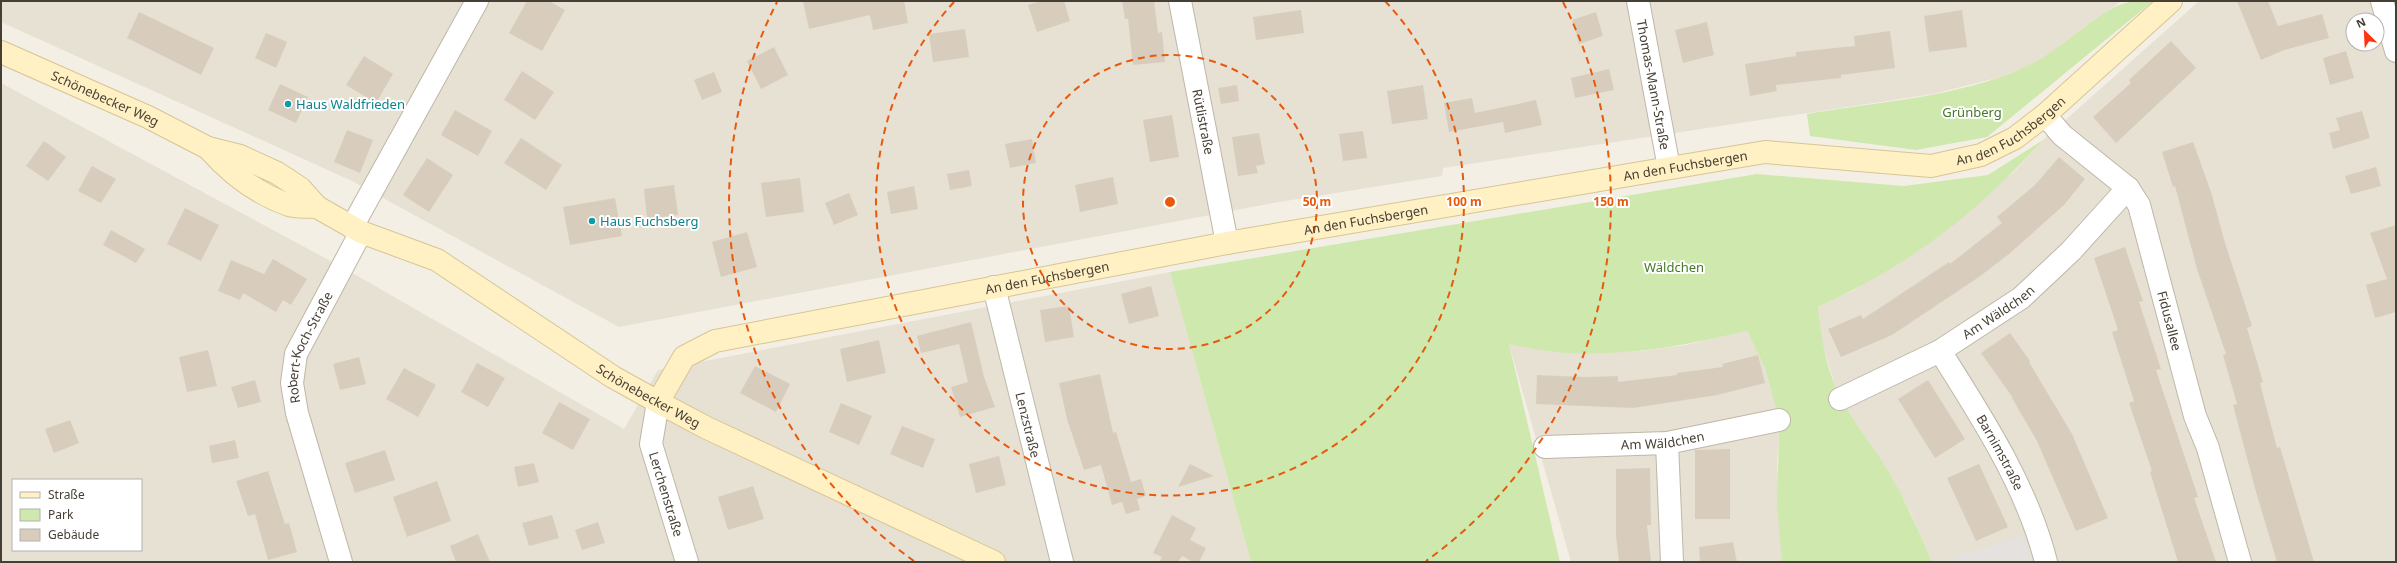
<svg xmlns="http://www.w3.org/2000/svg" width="2397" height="563" font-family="'Noto Sans',sans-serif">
<rect width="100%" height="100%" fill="#f3efe5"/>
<g fill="#e7e1d3" fill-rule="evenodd">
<polygon points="1,1 2121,1 2061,47 2024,68 1997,78 1933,94 1443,168 1442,176 1273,203 619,327 352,181 1,22"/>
<path d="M 2199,1 L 2396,1 L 2396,562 L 1932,562 L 1911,513 L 1885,466 L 1849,414 L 1836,389 L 1822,342 L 1818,307 L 1856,289 L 2013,173 L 2043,140 ZM 2353,20 L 2377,20 L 2377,44 L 2353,44 Z"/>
<path d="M 1,83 L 349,271 L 624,429 L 658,370 L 1170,272 L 1251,562 L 1,562 ZM 13,480 L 141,480 L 141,550 L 13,550 Z"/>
<polygon points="1747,331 1765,368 1776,409 1779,437 1777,463 1782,562 1571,562 1509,344 1553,352 1597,353 1642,351 1686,345"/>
</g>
<g fill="#cee8ad">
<path d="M 2134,1 L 2153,1 L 1987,137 L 1916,150 L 1810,136 L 1807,114 C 1877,102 1959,97 2023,68 C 2058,52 2080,28 2111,9 C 2117,5 2127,3 2134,1 Z"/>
<path d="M 2043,140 C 1974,216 1911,264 1818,307 C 1821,335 1825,364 1837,390 C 1849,417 1868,439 1884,464 C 1903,495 1918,529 1932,562 L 1782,562 L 1777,504 L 1779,437 L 1776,409 L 1765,368 L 1747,331 C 1683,346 1620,358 1554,352 C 1539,350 1524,347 1509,344 L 1560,562 L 1251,562 L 1170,272 L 1757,174 L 1904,186 L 1988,175 Z"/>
</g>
<polygon fill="#e4e1de" points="2023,536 2031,562 1954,562 1953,557"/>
<g fill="#d8cdbd">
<polygon points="527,1 549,1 565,10 542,51 509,33"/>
<polygon points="803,1 904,1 908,23 873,30 870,15 809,29"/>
<polygon points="1041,1 1064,1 1070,21 1037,32 1028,5"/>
<polygon points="1122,1 1154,1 1158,33 1162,32 1165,62 1133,65 1128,19 1125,19"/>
<polygon points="2237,1 2268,1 2278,26 2322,14 2329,38 2284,50 2261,60"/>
<polygon points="1301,10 1304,33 1256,40 1253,17"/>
<polygon points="1962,10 1967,47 1929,52 1924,16"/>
<polygon points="139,12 214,48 201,75 127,38"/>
<polygon points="1596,12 1603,36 1579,44 1572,20"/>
<polygon points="1707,22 1714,55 1683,63 1675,30"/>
<polygon points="965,29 969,57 933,62 929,34"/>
<polygon points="1890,31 1895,68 1841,75 1841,78 1776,85 1777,91 1750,96 1745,64 1796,56 1796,52 1855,46 1854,36"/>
<polygon points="266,33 287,42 276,68 255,58"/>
<polygon points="2171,41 2196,68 2116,143 2093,117 2131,83 2129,80"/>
<polygon points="774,47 788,75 761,89 747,61"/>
<polygon points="2346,51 2354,78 2330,85 2323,58"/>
<polygon points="364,56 393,74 376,103 346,85"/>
<polygon points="1609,69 1614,90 1575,98 1571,78"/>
<polygon points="522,71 554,92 535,120 504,100"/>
<polygon points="714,72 722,92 702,100 694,80"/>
<polygon points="280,84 308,97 296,123 268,110"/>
<polygon points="1237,85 1239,101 1221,104 1218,88"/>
<polygon points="1423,85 1428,119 1392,124 1387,91"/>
<polygon points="1472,98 1475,113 1536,100 1542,125 1505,133 1503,122 1449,132 1444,103"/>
<polygon points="455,110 492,131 478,156 441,135"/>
<polygon points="2362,111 2370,138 2333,149 2329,133 2340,130 2336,118"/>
<polygon points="1172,115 1179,157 1150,162 1143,120"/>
<polygon points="347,130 373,140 360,173 334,162"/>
<polygon points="1363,131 1367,158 1343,161 1339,134"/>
<polygon points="1259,133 1265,164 1256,166 1258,173 1238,176 1232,137"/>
<polygon points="521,138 562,165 546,190 504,163"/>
<polygon points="1032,139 1036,163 1010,168 1005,144"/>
<polygon points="44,141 66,157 48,181 26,166"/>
<polygon points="2193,142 2211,192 2225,243 2252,326 2247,328 2263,382 2260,383 2277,448 2280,447 2314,562 2277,562 2256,492 2233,405 2237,404 2223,355 2226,354 2197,269 2175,186 2173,187 2162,152"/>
<polygon points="2059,157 2085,179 2064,205 2009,254 1979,277 1892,335 1841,357 1828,329 1861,315 1863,319 1949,262 1950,264 2002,223 1997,217 2035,185"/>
<polygon points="427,158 453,175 429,212 403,195"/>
<polygon points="92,166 116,179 101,203 78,191"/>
<polygon points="2376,167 2381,186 2351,194 2345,176"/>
<polygon points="969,170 972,186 950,190 947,174"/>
<polygon points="1113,177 1118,204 1080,212 1075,185"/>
<polygon points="800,178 804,212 766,217 761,183"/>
<polygon points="674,185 678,215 647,219 644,189"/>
<polygon points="914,186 918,209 891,214 887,192"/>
<polygon points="849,193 858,215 834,225 825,203"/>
<polygon points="615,198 622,236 570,245 563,207"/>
<polygon points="185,208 219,225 201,261 167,244"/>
<polygon points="2396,225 2396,312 2375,318 2366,285 2387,279 2370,233"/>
<polygon points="111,230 145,249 136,263 103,245"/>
<polygon points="747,232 757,267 721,277 712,242"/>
<polygon points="2125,247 2143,301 2139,302 2161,369 2156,370 2198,497 2194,498 2216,562 2178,562 2150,472 2152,471 2129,403 2134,401 2112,332 2118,330 2094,258"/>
<polygon points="273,259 307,279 291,305 283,300 276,312 243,293 240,300 218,291 231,260 264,274"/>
<polygon points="1151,286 1159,316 1129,324 1121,294"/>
<polygon points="1069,306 1074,337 1045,342 1040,310"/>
<polygon points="971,322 984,377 995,407 960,417 951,387 968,382 959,344 921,353 917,336"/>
<polygon points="2010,333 2030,361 2029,362 2072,434 2108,518 2076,531 2037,441 2012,398 2013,398 1981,353"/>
<polygon points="879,340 886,373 847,382 840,349"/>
<polygon points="208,350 217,386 187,392 179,357"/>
<polygon points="1758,355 1765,383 1717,395 1633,408 1536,404 1537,375 1584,377 1618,376 1618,382 1677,375 1677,373 1723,367 1722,364"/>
<polygon points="359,357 366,384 340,390 333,364"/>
<polygon points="477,363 505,378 488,407 461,392"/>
<polygon points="755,366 790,384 776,412 740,393"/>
<polygon points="404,368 436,385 418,417 386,399"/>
<polygon points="1100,374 1113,433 1116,432 1131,482 1141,479 1146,496 1137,499 1140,510 1126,514 1122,502 1112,505 1101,465 1084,470 1067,419 1059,383"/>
<polygon points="255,380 261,402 238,408 231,387"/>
<polygon points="1928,380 1965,439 1935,458 1898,399"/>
<polygon points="559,402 590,419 573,450 542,433"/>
<polygon points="841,403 872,416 859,445 829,432"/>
<polygon points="70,420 79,443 54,453 45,429"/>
<polygon points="902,426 935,439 923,468 890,454"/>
<polygon points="235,440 239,458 212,463 209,446"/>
<polygon points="1730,449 1730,519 1695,519 1695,450"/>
<polygon points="385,450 395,480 355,493 345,463"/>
<polygon points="999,456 1006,485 976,493 969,464"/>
<polygon points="534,463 539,482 518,487 514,467"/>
<polygon points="1190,464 1214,476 1178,487"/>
<polygon points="1979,464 2008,527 1976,541 1947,478"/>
<polygon points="1650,468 1651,525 1647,525 1651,562 1619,562 1616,536 1616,469"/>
<polygon points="268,471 285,524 289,523 297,552 268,560 255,514 248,516 236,481"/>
<polygon points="437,481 451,521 407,537 393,497"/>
<polygon points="753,486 764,519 728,530 718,497"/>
<polygon points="552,515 559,538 529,546 522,523"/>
<polygon points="1172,515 1196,528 1190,540 1206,548 1199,562 1193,562 1182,556 1178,562 1159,562 1162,557 1153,553"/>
<polygon points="598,522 605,543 582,550 575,530"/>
<polygon points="478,534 490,562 456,562 450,546"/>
<polygon points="1733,542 1737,562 1700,562 1699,547"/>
</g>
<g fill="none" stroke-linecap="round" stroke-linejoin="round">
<g stroke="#bfb7a8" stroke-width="24">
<g id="street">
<path id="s1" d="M 1180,1 L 1227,243"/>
<path id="s2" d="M 1638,1 L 1669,168"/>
<polyline points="2382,1 2396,51"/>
<path id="s3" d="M 2045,115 L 2062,135 L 2128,188 L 2139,205 L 2195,416 L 2208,448 L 2240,562"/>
<polyline points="352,227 477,1"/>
<path id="s4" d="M 994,287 L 1062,562"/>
<path id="s5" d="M 1940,351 C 1981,416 2027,486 2046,562"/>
<path id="s6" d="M 1840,399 L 1940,351 L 2021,298 L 2071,251 L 2128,188"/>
<path id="s7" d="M 658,402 L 651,444 L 687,562"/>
<polyline points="1667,443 1672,562"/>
<path id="s8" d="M 1545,447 L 1667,443 L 1779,420"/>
<path id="s9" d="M 341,562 L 297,413 L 292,383 L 296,354 L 361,232"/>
</g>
</g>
<g stroke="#d7c596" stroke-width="24">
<g id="secondary">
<path id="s10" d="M 1,52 L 148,117 L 208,148 L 240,156 L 277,173 L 300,188 L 317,207 L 361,232 L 437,260 L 613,377 L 658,402 L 707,428 L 994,562"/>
<path d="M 208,148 C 230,173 257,194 289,205 C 297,208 308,206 317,207"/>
<path id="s11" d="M 658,402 L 684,357 L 715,341 L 1227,243 L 1765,152 L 1931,166 L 1981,155 L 2015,138 L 2045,115 L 2171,1"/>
</g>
</g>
<use href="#street" stroke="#fff" stroke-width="22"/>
<use href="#secondary" stroke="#fff1c3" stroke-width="22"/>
</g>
<g fill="none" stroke="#e8590c" stroke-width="2" stroke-dasharray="7 5">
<circle cx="1170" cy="202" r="147"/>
<path d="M1385 1A294 294 0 1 1 955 1"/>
<path d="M914 561A441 441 0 0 1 777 2M1563 2A441 441 0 0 1 1426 561"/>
</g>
<g fill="#0f9aa8" stroke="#fff" stroke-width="1.5">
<circle cx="288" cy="104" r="4"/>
<circle cx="592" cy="221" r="4"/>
</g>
<g text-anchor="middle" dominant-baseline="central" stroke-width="4" stroke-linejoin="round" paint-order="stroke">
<g font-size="13" fill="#463f35" stroke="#fff">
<text stroke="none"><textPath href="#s2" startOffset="85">Thomas-Mann-Straße</textPath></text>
<text stroke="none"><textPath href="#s10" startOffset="114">Schönebecker Weg</textPath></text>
<text stroke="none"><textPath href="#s1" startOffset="123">Rütlistraße</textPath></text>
<text stroke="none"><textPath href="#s11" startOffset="1409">An den Fuchsbergen</textPath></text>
<text stroke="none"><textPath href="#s11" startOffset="1073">An den Fuchsbergen</textPath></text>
<text stroke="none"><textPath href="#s11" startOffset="749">An den Fuchsbergen</textPath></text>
<text stroke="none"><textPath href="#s11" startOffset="425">An den Fuchsbergen</textPath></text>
<text stroke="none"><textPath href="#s6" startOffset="181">Am Wäldchen</textPath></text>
<text stroke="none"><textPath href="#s3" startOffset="251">Fidusallee</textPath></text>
<text stroke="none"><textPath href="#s9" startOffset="225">Robert-Koch-Straße</textPath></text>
<text stroke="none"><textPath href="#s10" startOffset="738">Schönebecker Weg</textPath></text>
<text stroke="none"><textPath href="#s4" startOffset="142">Lenzstraße</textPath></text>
<text stroke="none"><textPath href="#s8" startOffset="118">Am Wäldchen</textPath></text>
<text stroke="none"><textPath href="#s5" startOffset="118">Barnimstraße</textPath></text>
<text stroke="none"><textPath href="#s7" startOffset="95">Lerchenstraße</textPath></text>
</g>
<g font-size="13" fill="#0d838f" stroke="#fff" text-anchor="start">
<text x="296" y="104">Haus Waldfrieden</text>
<text x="600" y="221">Haus Fuchsberg</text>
</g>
<g font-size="13" fill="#467827" stroke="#fff">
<text x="1972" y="112">Grünberg</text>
<text x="1674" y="267">Wäldchen</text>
</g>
</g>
<circle cx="1170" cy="202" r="6" fill="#e8590c" stroke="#fff" stroke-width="2"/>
<g font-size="12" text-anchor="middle" font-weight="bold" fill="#e8590c" stroke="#fff" stroke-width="4" stroke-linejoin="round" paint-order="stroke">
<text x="1317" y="206">50 m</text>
<text x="1464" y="206">100 m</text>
<text x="1611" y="206">150 m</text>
</g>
<rect width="2397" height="563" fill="none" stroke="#463f35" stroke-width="4"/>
<rect x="12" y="479" width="130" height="72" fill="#ffffff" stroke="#b5b2ae"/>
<rect x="20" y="492" width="20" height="6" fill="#fff1c3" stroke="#b5b2ae"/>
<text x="48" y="499" font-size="12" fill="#463f35">Straße</text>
<rect x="20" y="509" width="20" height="12" fill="#cee8ad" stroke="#b5b2ae"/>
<text x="48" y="519" font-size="12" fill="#463f35">Park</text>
<rect x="20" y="529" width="20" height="12" fill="#d8cdbd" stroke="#b5b2ae"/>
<text x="48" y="539" font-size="12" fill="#463f35">Gebäude</text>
<g transform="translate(2365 32) rotate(336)"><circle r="19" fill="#ffffff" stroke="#b5b2ae"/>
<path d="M0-3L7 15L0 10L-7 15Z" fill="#fe3511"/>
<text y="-6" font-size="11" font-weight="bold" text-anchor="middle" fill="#463f35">N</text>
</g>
</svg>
